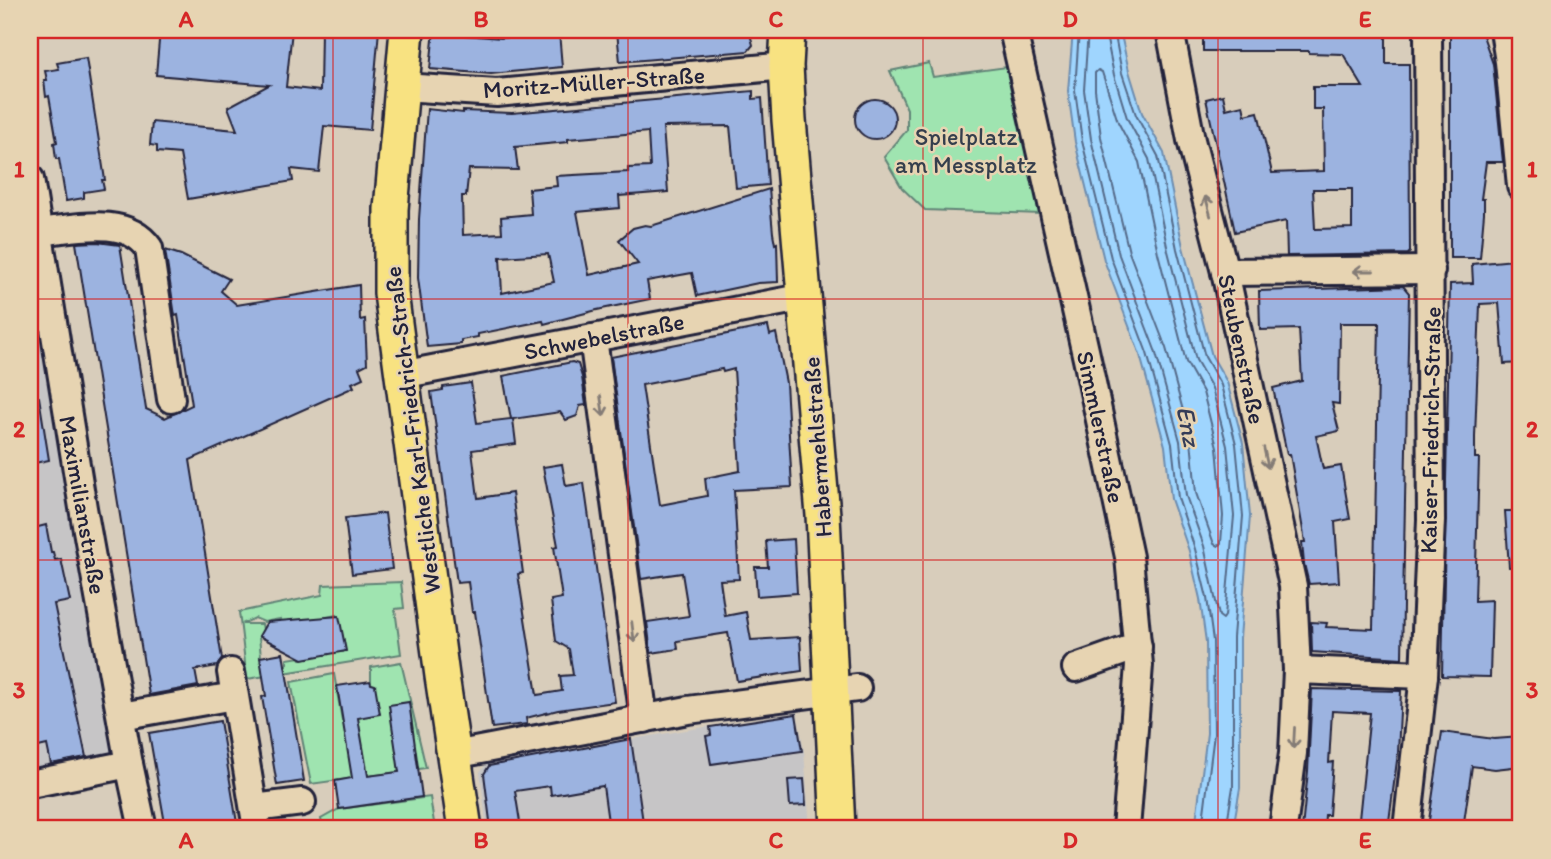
<svg xmlns="http://www.w3.org/2000/svg" width="1551" height="859" font-family="Itim,sans-serif">
<rect width="100%" height="100%" fill="#d8cdbb"/>
<filter id="ink" filterUnits="userSpaceOnUse"><feTurbulence type="fractalNoise" baseFrequency=".0143" numOctaves="2"/><feDisplacementMap in="SourceGraphic" scale="14" xChannelSelector="R" yChannelSelector="G"/><feConvolveMatrix kernelMatrix="1 2 1 2 8 2 1 2 1" color-interpolation-filters="sRGB"/></filter>
<g filter="url(#ink)">
<g fill="#c6c5c6">
<polygon points="30,245 128,768 30,787"/>
<polygon points="797,712 804,751 810,829 487,829 480,772 487,763"/>
</g>
<g fill="#9fe4b0" stroke="#608376" stroke-width="2" fill-rule="evenodd">
<polygon points="929,63 933,77 1014,66 1041,214 925,210 902,188 884,157 907,130 907,109 890,71"/>
<path d="M 401,582 L 404,608 L 395,609 L 401,654 L 247,679 L 239,612 L 322,595 L 323,585 ZM 337,615 L 344,641 L 343,652 L 329,652 L 328,655 L 328,653 L 301,659 L 300,657 L 287,659 L 287,665 L 262,668 L 259,636 L 261,634 L 264,635 L 262,624 L 242,624 L 255,618 L 264,622 L 280,619 L 281,626 Z"/>
<polygon points="401,662 426,768 311,784 291,682 334,674 342,720 375,685 371,684 371,667"/>
<polygon points="430,797 435,829 323,829 321,819 339,809"/>
</g>
<polygon fill="#9fd5fe" stroke="#6d8db0" stroke-width="2" points="1073,30 1120,30 1129,71 1142,113 1164,153 1183,247 1212,356 1227,382 1243,443 1250,516 1240,638 1240,788 1233,829 1195,829 1207,733 1206,642 1200,599 1189,551 1171,499 1165,446 1140,355 1104,260 1075,142 1068,91"/>
<g fill="none" stroke-linecap="round" stroke-linejoin="round">
<g stroke="#546a89" stroke-width="2">
<polyline points="1079,30 1075,90 1082,141 1111,258 1147,353 1172,444 1178,498 1195,549 1207,598 1213,641 1214,734 1202,829"/>
<polyline points="1088,30 1084,90 1091,139 1119,255 1155,350 1180,441 1186,496 1204,546 1219,616 1223,619 1225,616 1234,516 1227,446 1212,388 1196,360 1168,251 1149,159 1127,118 1114,75 1105,30"/>
<polyline points="1114,30 1122,73 1136,115 1158,156 1177,249 1205,357 1221,385 1236,444 1243,516 1233,637 1233,787 1226,829"/>
<polygon points="1098,70 1102,72 1118,122 1139,162 1158,253 1186,362 1203,392 1217,447 1223,516 1221,543 1218,546 1214,544 1196,493 1191,440 1166,348 1129,252 1101,137 1095,90 1095,73"/>
</g>
</g>
<g fill="#9cb3e0" stroke="#22223b" stroke-width="2" fill-rule="evenodd">
<polygon points="160,30 292,30 286,87 320,91 321,30 379,30 370,130 324,126 319,172 291,169 293,181 188,199 180,154 157,152 157,146 150,145 152,122 237,130 228,107 269,85 156,75"/>
<polygon points="434,30 466,30 465,35 501,38 559,32 562,67 491,74 430,69"/>
<polygon points="628,30 749,30 753,45 748,51 620,62 617,31"/>
<path d="M 1203,30 L 1386,30 L 1386,64 L 1409,64 L 1410,252 L 1408,254 L 1287,256 L 1286,221 L 1235,232 L 1206,99 L 1223,95 L 1226,109 L 1243,105 L 1245,115 L 1258,112 L 1272,173 L 1324,171 L 1323,109 L 1313,109 L 1313,87 L 1363,87 L 1343,54 L 1309,53 L 1309,51 L 1203,51 ZM 1313,189 L 1352,189 L 1352,228 L 1315,229 Z"/>
<polygon points="1450,30 1481,30 1493,64 1503,162 1486,162 1481,199 1484,199 1484,213 1480,258 1450,258"/>
<polygon points="86,58 105,180 102,180 104,189 84,192 84,198 66,201 59,159 56,159 54,143 57,142 49,96 46,97 44,80 47,80 45,71 59,69 57,63"/>
<path d="M 753,91 L 753,99 L 762,98 L 768,185 L 736,188 L 730,126 L 663,127 L 668,192 L 619,196 L 620,208 L 577,212 L 589,275 L 638,264 L 619,240 L 633,228 L 645,225 L 651,226 L 769,189 L 773,233 L 775,244 L 777,243 L 778,282 L 758,283 L 697,296 L 692,273 L 647,281 L 650,299 L 597,310 L 544,324 L 543,321 L 478,334 L 478,337 L 461,340 L 461,344 L 427,347 L 418,278 L 419,219 L 427,109 L 463,113 L 463,111 L 512,113 ZM 648,132 L 650,167 L 628,168 L 628,172 L 556,176 L 557,186 L 529,189 L 531,214 L 501,217 L 502,233 L 463,235 L 462,196 L 466,196 L 469,169 L 518,170 L 515,147 L 568,142 L 568,139 ZM 548,254 L 554,282 L 502,293 L 500,257 Z"/>
<circle cx="875" cy="119" r="20"/>
<polygon points="97,242 120,245 146,409 165,418 192,405 178,315 175,316 165,250 181,255 229,279 221,291 237,305 359,285 360,320 365,319 367,364 359,368 363,378 352,383 354,387 190,460 222,659 217,666 195,670 198,686 149,695 76,243"/>
<polygon points="1514,260 1521,363 1504,364 1499,303 1480,304 1475,437 1475,458 1479,458 1475,601 1492,600 1490,677 1442,676 1450,284 1473,283 1472,264"/>
<polygon points="1403,286 1409,293 1402,658 1312,652 1311,622 1327,623 1326,627 1373,629 1379,323 1340,323 1339,404 1332,403 1339,431 1316,436 1323,469 1341,466 1350,519 1335,522 1339,582 1309,584 1304,564 1302,542 1305,542 1290,454 1287,454 1273,388 1302,381 1299,329 1260,330 1259,291"/>
<path d="M 768,326 L 770,335 L 776,333 L 786,383 L 792,487 L 734,490 L 739,579 L 720,580 L 725,616 L 746,612 L 751,640 L 800,637 L 802,671 L 737,681 L 728,633 L 677,641 L 678,649 L 651,653 L 647,622 L 689,616 L 682,573 L 641,579 L 611,357 ZM 722,369 L 723,372 L 734,369 L 740,471 L 705,478 L 707,496 L 660,505 L 642,385 Z"/>
<polygon points="572,362 578,364 582,377 586,405 580,406 577,416 566,420 560,412 513,419 516,444 472,450 478,498 512,493 523,573 518,574 537,695 562,691 560,676 573,675 569,649 556,641 551,600 562,598 554,547 558,546 543,467 562,464 566,486 584,483 615,702 558,710 526,718 527,724 492,728 475,612 472,612 468,582 457,583 431,392 443,390 443,387 471,383 477,423 511,419 503,376"/>
<polygon points="39,397 49,460 30,464 30,398"/>
<polygon points="1505,511 1521,511 1521,567 1509,567"/>
<polygon points="385,513 392,569 352,574 345,518"/>
<polygon points="46,525 51,552 53,552 55,560 61,559 70,601 54,604 86,757 51,764 47,745 30,749 30,529"/>
<polygon points="794,539 797,593 757,596 755,567 768,567 766,541"/>
<polygon points="339,616 346,651 303,659 259,636 267,622"/>
<polygon points="283,653 304,781 277,785 262,697 266,696 260,657"/>
<polygon points="370,681 371,684 375,685 380,714 358,718 368,776 399,772 389,705 409,702 422,797 339,809 335,781 352,778 337,686"/>
<polygon points="1312,689 1401,691 1398,753 1388,829 1358,829 1370,713 1332,711 1329,763 1333,762 1329,815 1325,815 1324,829 1302,829 1308,771"/>
<polygon points="796,714 802,751 711,764 706,736 711,735 710,727"/>
<polygon points="220,721 238,829 166,829 149,733"/>
<polygon points="1442,732 1494,739 1521,737 1521,766 1495,769 1472,766 1463,829 1428,827"/>
<polygon points="631,739 644,829 609,829 603,786 551,795 550,786 515,791 520,822 515,829 491,829 484,774 489,766"/>
<polygon points="804,779 806,805 790,806 788,780"/>
</g>
<g fill="none" stroke-linecap="round" stroke-linejoin="round">
<g stroke="#22223b" stroke-width="32">
<g id="minor">
<polyline points="1013,30 1087,359 1129,557 1139,665 1126,829"/>
<polyline points="1170,30 1191,140 1225,272 1293,586 1297,670 1293,753 1283,829"/>
<polyline points="1504,30 1509,62 1521,186"/>
<polyline points="402,87 497,93 786,66"/>
<polyline points="30,179 83,508 129,764 143,829"/>
<path d="M 37,232 C 73,229 125,214 149,248 L 171,399"/>
<polyline points="1225,272 1431,270"/>
<polyline points="593,338 644,719"/>
<polyline points="401,375 806,297"/>
<polyline points="1076,668 1138,646"/>
<polyline points="1297,670 1424,675"/>
<polyline points="231,672 257,829"/>
<polyline points="121,716 234,696"/>
<polyline points="454,755 688,710 857,688"/>
<polyline points="30,784 129,764"/>
<polyline points="254,808 302,802"/>
<polyline points="1407,829 1424,675 1431,520 1428,30"/>
</g>
</g>
<g stroke="#22223b" stroke-width="38">
<g id="major">
<polyline points="407,30 391,209 391,293 442,676 465,829"/>
<polyline points="788,30 786,66 789,120 823,515 838,829"/>
</g>
</g>
<use href="#minor" stroke="#e7d4b2" stroke-width="26"/>
<use href="#major" stroke="#f8e281" stroke-width="33"/>
</g>
<defs><path id="oneway-shaft" d="M-6 0H5M1.5-3L5.5 0L1.5 3" fill="none" stroke-width="1.6" stroke-linecap="round" stroke-linejoin="round" transform="scale(1.75)"/></defs>
<g stroke="#847b76">
<use href="#oneway-shaft" transform="translate(1208 206) rotate(-105)"/>
<use href="#oneway-shaft" transform="translate(1363 271) rotate(180)"/>
<use href="#oneway-shaft" transform="translate(602 406) rotate(82)"/>
<use href="#oneway-shaft" transform="translate(1266 458) rotate(78)"/>
<use href="#oneway-shaft" transform="translate(633 632) rotate(83)"/>
<use href="#oneway-shaft" transform="translate(1294 738) rotate(93)"/>
</g>
</g>
<path fill="none" stroke="#d62828" stroke-width="2" stroke-opacity="0.55" d="M 333,30 L 333,829M 628,30 L 628,829M 923,30 L 923,829M 1218,30 L 1218,829M 30,299 L 1521,299M 30,560 L 1521,560"/>
<g text-anchor="middle" dominant-baseline="central" stroke-width="5" stroke-linejoin="round" paint-order="stroke">
<g font-size="24" fill="#22223b" stroke="#e7d4b2">
<text transform="translate(594 82) rotate(-4)">Moritz-Müller-Straße</text>
<text transform="translate(604 336) rotate(-11)">Schwebelstraße</text>
<text transform="translate(1242 349) rotate(78)">Steubenstraße</text>
<text transform="translate(1101 427) rotate(78)">Simmlerstraße</text>
<text transform="translate(412 430) rotate(-97)">Westliche Karl-Friedrich-Straße</text>
<text transform="translate(1430 430) rotate(-89)">Kaiser-Friedrich-Straße</text>
<text transform="translate(817 447) rotate(-94)">Habermehlstraße</text>
<text transform="translate(83 505) rotate(80)">Maximilianstraße</text>
</g>
<g font-size="24" fill="#353f4d" stroke="#e7d4b2">
<text x="966" y="136">Spielplatz<tspan x="966" dy="28">am Messplatz</tspan></text>
</g>
<g font-size="26" font-style="italic" fill="#353d58" stroke="#e7d4b2">
<text transform="translate(1189 426) rotate(79)">Enz</text>
</g>
</g>
<rect width="1551" height="859" fill="none" stroke="#e7d4b2" stroke-width="77"/>
<rect x="38" y="38" width="1474" height="782" fill="none" stroke="#d62828" stroke-width="2.5"/>
<g font-size="23" text-anchor="middle" font-weight="bold" fill="#d62828">
<text x="186" y="27">A</text>
<text x="481" y="27">B</text>
<text x="776" y="27">C</text>
<text x="1070" y="27">D</text>
<text x="1365" y="27">E</text>
<text x="19" y="177">1</text>
<text x="1532" y="177">1</text>
<text x="19" y="437">2</text>
<text x="1532" y="437">2</text>
<text x="19" y="698">3</text>
<text x="1532" y="698">3</text>
<text x="186" y="848">A</text>
<text x="481" y="848">B</text>
<text x="776" y="848">C</text>
<text x="1070" y="848">D</text>
<text x="1365" y="848">E</text>
</g>
</svg>
